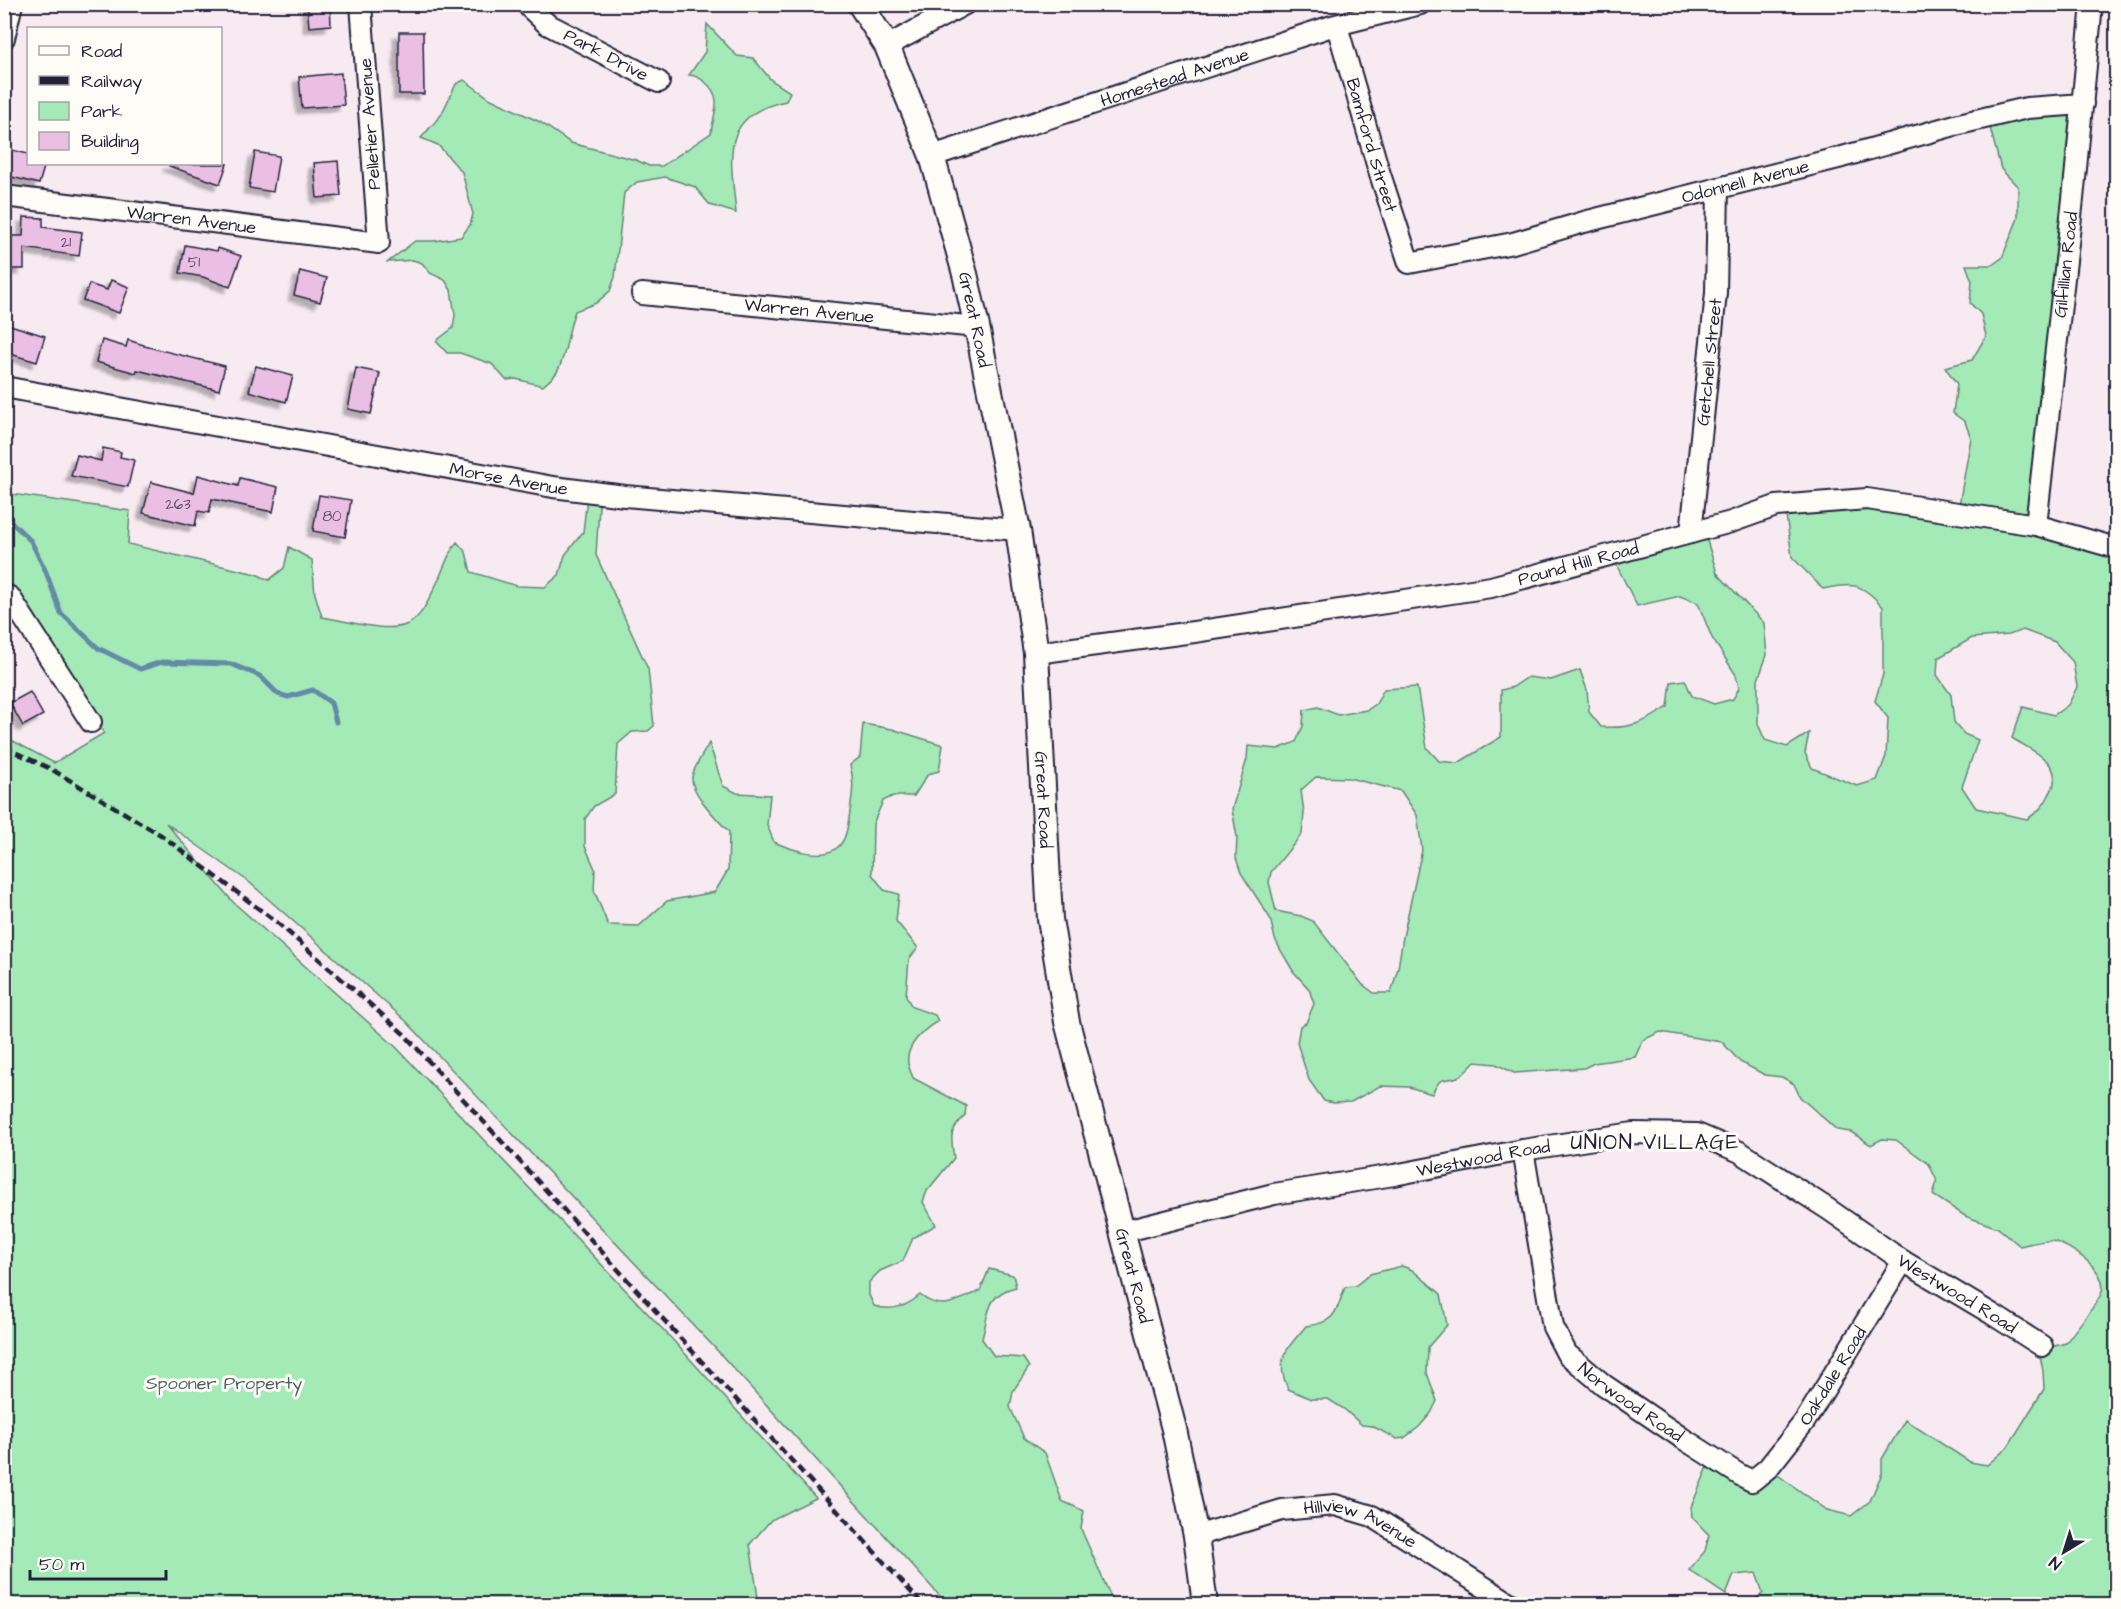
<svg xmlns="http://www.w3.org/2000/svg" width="2121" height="1609" font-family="'Architects Daughter',sans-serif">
<defs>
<filter id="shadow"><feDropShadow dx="-5.5" dy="5.5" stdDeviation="1.5" flood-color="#0004"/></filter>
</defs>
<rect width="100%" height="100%" fill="#f8eaf1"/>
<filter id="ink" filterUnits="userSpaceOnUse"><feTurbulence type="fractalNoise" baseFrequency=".0167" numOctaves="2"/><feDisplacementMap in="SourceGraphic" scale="12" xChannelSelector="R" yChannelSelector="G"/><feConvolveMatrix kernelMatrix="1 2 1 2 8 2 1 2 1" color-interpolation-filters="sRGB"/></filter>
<g filter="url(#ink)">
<g fill="#a4eab6" stroke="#638678" stroke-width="1.5" fill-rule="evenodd">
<path d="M 707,24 L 737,56 L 753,58 L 771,80 L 790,92 L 786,101 C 718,115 731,158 736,213 L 710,205 L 695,187 L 665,177 L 637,182 L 624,193 L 615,277 L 610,291 L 596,303 L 575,311 C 567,331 567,356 557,372 C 553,378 547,382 543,386 L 516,379 L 506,380 L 492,364 L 460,353 L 447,353 L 436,341 L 453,328 L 455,315 L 451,290 L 445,280 L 430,273 L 422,263 L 413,260 L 388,262 L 415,241 L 434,241 L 461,237 L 470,225 L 473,214 L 462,172 L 438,145 L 421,138 L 441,115 L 456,84 L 464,80 L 491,99 L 540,122 L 571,143 L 636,160 L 649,166 L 662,166 L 711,133 C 712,123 717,110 716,100 C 714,87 701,76 689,75 L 705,52 Z"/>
<path d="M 2077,107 L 2034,524 L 2116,550 L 2116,1604 L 1750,1604 L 1763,1593 L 1756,1573 L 1734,1575 L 1726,1595 L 1689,1570 L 1705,1551 L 1709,1535 L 1692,1517 L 1691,1507 L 1710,1462 L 1740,1476 L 1772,1471 L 1827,1510 L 1851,1516 L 1870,1501 L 1882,1473 L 1882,1459 L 1905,1420 L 1970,1462 L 1987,1465 L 2007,1448 L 2044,1389 L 2043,1371 L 2039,1350 L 2066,1343 C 2076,1328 2093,1310 2101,1294 C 2111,1272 2070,1245 2052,1241 C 2043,1240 2029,1244 2020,1246 L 1998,1228 L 1965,1216 L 1933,1195 L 1937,1181 L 1929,1164 L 1896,1140 L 1882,1139 L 1871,1145 L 1851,1132 L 1837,1130 L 1800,1097 L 1794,1084 L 1782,1077 L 1765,1075 L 1740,1062 L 1722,1042 L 1660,1032 L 1643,1040 L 1635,1057 L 1594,1063 L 1584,1068 L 1514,1073 L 1496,1064 L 1475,1062 C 1471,1066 1465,1073 1460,1076 C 1444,1084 1443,1071 1432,1094 L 1409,1087 L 1380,1086 L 1351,1102 L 1334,1103 L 1324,1101 L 1309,1080 L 1297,1043 L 1300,1026 L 1306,1023 L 1314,1004 L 1309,989 L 1293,971 L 1280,949 L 1275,939 L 1270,918 L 1241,873 L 1236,858 L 1237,837 L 1232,809 L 1247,759 L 1248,746 L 1278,749 L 1296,742 L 1303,726 L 1304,710 L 1318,707 L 1338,715 L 1367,710 L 1376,704 L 1384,689 L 1417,687 L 1427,748 L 1439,761 L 1458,763 L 1501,737 L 1501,690 L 1513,687 L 1528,677 L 1551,680 L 1580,670 L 1587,690 L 1589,712 L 1601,727 C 1630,729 1644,723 1668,707 L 1671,682 L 1685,680 L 1692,696 L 1714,704 L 1733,699 L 1739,688 L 1736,675 L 1712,638 L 1698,603 L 1680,596 L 1637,606 L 1614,560 L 1704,531 L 1717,573 L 1764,623 L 1767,655 L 1758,680 L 1758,724 L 1765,740 L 1787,747 L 1809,733 L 1805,753 L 1812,768 L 1857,786 L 1877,780 L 1886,756 L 1888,718 L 1875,701 L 1883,674 L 1883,607 C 1862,583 1853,582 1823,589 L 1792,557 L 1785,508 L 1810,501 L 1958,511 L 1971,438 L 1965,422 L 1953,413 L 1957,384 L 1945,367 L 1972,360 L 1986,336 L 1981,314 L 1970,303 L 1972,281 L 1966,265 L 1992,265 L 2002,258 L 2018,218 L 2018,187 L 2001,169 L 1988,120 ZM 2023,630 L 2055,642 L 2073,662 L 2077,687 L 2068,705 L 2054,715 L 2023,707 L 2012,738 C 2034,752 2068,764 2049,795 C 2043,807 2038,812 2027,819 L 1976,808 L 1962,787 L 1978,740 L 1964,734 L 1954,722 L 1951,695 L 1937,675 L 1938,658 L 1972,638 L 2009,635 ZM 1316,777 L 1349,778 L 1401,791 L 1417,815 L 1422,850 L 1403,937 L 1398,968 L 1391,993 L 1374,993 L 1362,984 L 1313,921 L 1301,916 L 1276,911 L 1269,882 L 1271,872 L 1302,834 L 1304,813 L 1301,790 Z"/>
<path d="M 588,489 L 600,491 L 596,555 L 648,669 L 654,726 L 648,731 L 632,732 L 618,744 L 615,794 L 594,806 L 585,819 L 585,846 L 595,869 L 594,890 L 608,925 L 639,926 L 667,901 L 715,892 L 728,870 L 729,832 C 719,821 690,793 692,777 C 694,766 704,753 709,743 L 723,786 L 737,793 L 770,795 L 767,825 L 774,842 C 790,849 823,861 838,847 C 847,839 848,823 850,812 C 852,794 855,783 850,765 L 860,757 L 863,724 L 892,729 L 943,745 L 939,771 L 928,774 L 914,796 L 893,796 L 883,801 L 873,824 L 872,874 L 884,890 L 899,894 L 896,921 L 918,948 L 909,959 L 906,996 L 912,1007 L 935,1015 L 938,1021 C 924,1029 905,1046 908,1064 C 909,1069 912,1074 913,1078 L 966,1106 L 965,1116 C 948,1132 951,1137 954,1158 L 927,1191 L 923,1202 L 936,1225 L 913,1238 L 903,1261 L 880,1271 L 869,1282 L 869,1295 L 874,1306 C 891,1311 907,1307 920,1295 C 942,1313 958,1300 980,1291 L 989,1269 L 1013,1275 L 1016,1287 C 986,1294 989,1313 982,1339 L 994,1356 L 1023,1358 L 1029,1367 L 1013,1391 L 1010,1407 L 1024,1438 L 1045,1453 L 1062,1501 L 1084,1511 L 1081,1529 L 1114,1604 L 947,1604 L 714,1347 L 406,1021 L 249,882 L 166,823 L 233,902 L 396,1047 L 670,1337 L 816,1498 L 771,1520 L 750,1544 L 759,1604 L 5,1604 L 4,736 L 54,763 L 104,733 L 5,582 L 5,493 L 130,511 L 128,544 L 256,574 L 269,580 L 284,568 L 289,547 L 312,560 L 315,594 L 322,617 C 343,620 389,634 408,624 C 423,616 430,597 437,583 C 444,568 447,555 457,542 L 466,552 L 471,572 L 517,586 L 545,587 L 559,575 L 565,555 L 583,532 Z"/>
<path d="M 1402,1266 L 1412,1270 L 1441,1294 L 1447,1325 L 1428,1347 L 1427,1373 L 1437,1401 L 1431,1413 L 1419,1427 L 1404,1438 L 1397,1439 L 1372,1426 L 1362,1425 L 1344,1409 L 1328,1399 L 1311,1399 L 1288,1389 C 1274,1358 1287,1349 1306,1326 C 1336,1323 1336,1312 1345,1287 L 1355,1286 L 1370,1274 Z"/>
</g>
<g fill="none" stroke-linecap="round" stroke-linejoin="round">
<polyline stroke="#638aa7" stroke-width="5" points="4,515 31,541 46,572 61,613 98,648 140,669 162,662 231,664 260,676 278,694 288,697 313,690 331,703 336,722"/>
</g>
<g fill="#ebbfe4" stroke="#22223b" stroke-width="1.5" filter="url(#shadow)">
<polygon points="307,4 330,4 331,25 309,27"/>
<polygon points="399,32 423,32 424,94 399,94"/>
<polygon points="341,73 344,105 302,108 299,77"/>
<polygon points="8,149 28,154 28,164 45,164 39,184 4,175 4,161"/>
<polygon points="255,152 279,156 273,192 249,188"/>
<polygon points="338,161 341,196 317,198 314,163"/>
<polygon points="169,164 227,164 220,184 169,166"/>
<polygon points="24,217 43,218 43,227 82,232 79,256 24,248 24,269 4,269 4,242 10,242 10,236 23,236"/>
<polygon points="185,245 217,251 218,248 241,256 230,287 203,277 180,273"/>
<polygon points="300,271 327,278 320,302 294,295"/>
<polygon points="111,280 129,287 119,313 83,300 89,284 107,290"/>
<polygon points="4,323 45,336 37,362 4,352"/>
<polygon points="102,340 126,347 128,340 144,345 144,346 225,366 219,390 137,370 136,373 96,362"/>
<polygon points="256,366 293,376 286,402 249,391"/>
<polygon points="356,368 380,373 371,414 348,409"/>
<polygon points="103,448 121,452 120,457 134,460 128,487 71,476 77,455 101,461"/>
<polygon points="198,475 238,486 240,478 278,487 273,512 212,499 209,513 198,511 195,526 143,513 151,482 194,493"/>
<polygon points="319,495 351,500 345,537 313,531"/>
<polygon points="30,692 43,715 23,726 10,703"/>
</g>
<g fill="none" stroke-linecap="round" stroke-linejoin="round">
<g stroke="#22223b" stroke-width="24">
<g id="minor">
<path id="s1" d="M 530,4 L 530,8 L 547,24 L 659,82"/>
<path id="s2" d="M 1337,26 L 1378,168 L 1409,263 L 1513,243 L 1584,222 L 1842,157 L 1955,125 L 2027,108 L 2083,104"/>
<polyline points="4,38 12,4"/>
<polyline points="887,46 965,4"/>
<path id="s3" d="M 932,156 L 1332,26 L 1420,4"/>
<path id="s4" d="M 4,196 L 379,243 L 361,4"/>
<path id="s5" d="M 642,294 L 977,327"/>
<path id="s6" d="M 4,387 L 553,487 L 625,496 L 1018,530"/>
<path id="s7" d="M 2036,525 L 2073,199 L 2092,4"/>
<path id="s8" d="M 1691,533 L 1716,293 L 1718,189"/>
<polyline points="4,595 10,597 91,722"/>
<path id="s9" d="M 1036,653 L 1194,632 L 1491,587 L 1731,522 L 1776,506 L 1867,499 L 2036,525 L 2116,548"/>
<path id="s10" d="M 1523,1150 L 1553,1327 L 1567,1354 L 1604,1385 L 1682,1438 L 1740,1475 L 1752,1481 L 1768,1468 L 1805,1421 L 1903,1261"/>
<path id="s11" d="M 1122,1232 L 1274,1194 L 1394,1175 L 1523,1150 L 1633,1133 L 1697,1134 L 1740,1152 L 1828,1209 L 1903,1261 L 1992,1314 L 2042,1346"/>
<path id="s12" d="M 1196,1536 L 1282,1510 L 1335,1505 L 1372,1516 L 1511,1604"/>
</g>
</g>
<g stroke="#22223b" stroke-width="28">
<g id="major">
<path id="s13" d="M 860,4 L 887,46 L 932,156 L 965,274 L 977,327 L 1018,530 L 1036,653 L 1050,919 L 1067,1022 L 1174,1429 L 1196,1536 L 1205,1604"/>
</g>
</g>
<use href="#minor" stroke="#fdfcf7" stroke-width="20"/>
<use href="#major" stroke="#fdfcf7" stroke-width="24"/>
<polyline stroke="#22223b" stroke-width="4.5" stroke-dasharray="9 4.5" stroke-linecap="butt" points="4,747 51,769 161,835 279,924 404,1034 922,1604"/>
</g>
</g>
<g text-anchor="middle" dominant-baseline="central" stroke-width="6" stroke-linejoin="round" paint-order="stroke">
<g font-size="15" fill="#544965">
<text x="66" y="242">21</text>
<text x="194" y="262">51</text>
<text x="178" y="504">263</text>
<text x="332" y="516">80</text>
</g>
<g font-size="18" fill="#22223b" stroke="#fdfcf7">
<text stroke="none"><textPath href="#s1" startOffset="94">Park Drive</textPath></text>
<text stroke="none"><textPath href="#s3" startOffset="255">Homestead Avenue</textPath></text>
<text transform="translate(370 124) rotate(-94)">Pelletier Avenue</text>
<text stroke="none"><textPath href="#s2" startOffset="124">Bamford Street</textPath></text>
<text stroke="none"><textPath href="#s2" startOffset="594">Odonnell Avenue</textPath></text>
<text stroke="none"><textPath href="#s4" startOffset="189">Warren Avenue</textPath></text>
<text stroke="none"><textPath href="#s7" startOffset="262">Gilfillian Road</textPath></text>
<text stroke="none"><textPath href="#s5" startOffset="168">Warren Avenue</textPath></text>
<text stroke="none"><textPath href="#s13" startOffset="338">Great Road</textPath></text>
<text stroke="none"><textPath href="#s8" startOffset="172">Getchell Street</textPath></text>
<text stroke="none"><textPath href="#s6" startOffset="513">Morse Avenue</textPath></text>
<text stroke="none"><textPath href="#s9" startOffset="550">Pound Hill Road</textPath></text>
<text stroke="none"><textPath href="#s13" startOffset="824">Great Road</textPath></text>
<text stroke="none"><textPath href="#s11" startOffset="369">Westwood Road</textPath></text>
<text stroke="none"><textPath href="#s13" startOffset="1310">Great Road</textPath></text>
<text stroke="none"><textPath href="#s11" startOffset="891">Westwood Road</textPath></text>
<text stroke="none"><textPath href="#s10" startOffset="568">Oakdale Road</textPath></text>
<text stroke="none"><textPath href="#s10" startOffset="290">Norwood Road</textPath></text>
<text stroke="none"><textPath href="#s12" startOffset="172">Hillview Avenue</textPath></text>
</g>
<g font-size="18" fill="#495e60" stroke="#fdfcf7">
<text x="224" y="1383">Spooner Property</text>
</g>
<g font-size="21" letter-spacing="1.5" fill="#22223b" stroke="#fdfcf7">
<text x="1655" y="1142">UNION VILLAGE</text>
</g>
</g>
<rect width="2121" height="1609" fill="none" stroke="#fdfcf7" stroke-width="24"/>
<rect x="12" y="12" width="2097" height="1585" fill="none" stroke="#22223b" stroke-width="2" filter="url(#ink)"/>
<rect x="27" y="27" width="195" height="138" fill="#fdfcf7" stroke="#a5a5ac" stroke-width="1.5"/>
<rect x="39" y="46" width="30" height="9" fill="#fdfcf7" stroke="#a5a5ac" stroke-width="1.5"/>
<text x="81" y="57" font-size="18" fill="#22223b">Road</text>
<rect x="39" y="76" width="30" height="9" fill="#22223b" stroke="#a5a5ac" stroke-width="1.5"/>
<text x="81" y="87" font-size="18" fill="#22223b">Railway</text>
<rect x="39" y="102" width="30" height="18" fill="#a4eab6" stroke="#a5a5ac" stroke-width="1.5"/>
<text x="81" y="117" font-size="18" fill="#22223b">Park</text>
<rect x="39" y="132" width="30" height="18" fill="#ebbfe4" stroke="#a5a5ac" stroke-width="1.5"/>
<text x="81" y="147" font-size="18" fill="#22223b">Building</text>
<g transform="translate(2064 1552) rotate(218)" stroke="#fdfcf7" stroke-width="4.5" paint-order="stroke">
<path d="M0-4.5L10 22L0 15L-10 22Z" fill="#22223b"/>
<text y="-9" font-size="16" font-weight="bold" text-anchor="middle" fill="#22223b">N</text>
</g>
<path d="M30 1570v9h136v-9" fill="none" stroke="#22223b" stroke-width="3"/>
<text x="39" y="1570" font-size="18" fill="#22223b" stroke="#fdfcf7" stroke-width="4.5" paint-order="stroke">50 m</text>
</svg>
